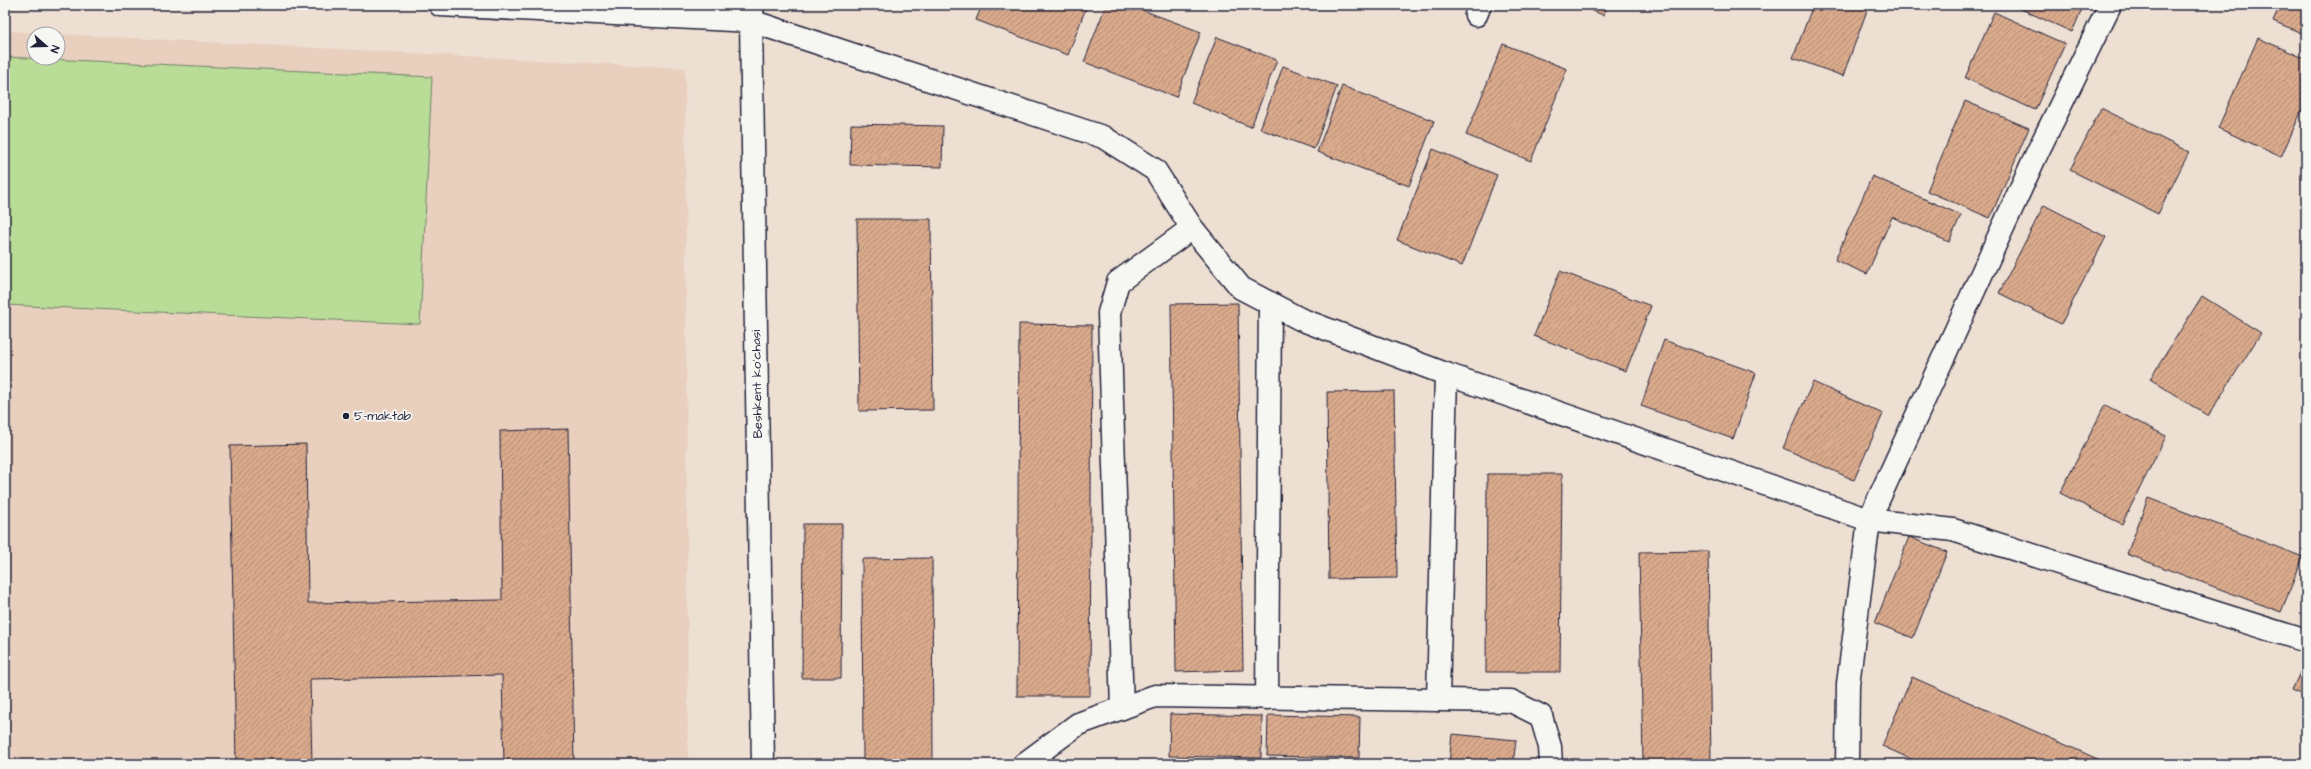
<svg xmlns="http://www.w3.org/2000/svg" width="2311" height="769" font-family="'Architects Daughter',sans-serif">
<defs>
<pattern id="building-hatch" width="6" height="6" patternUnits="userSpaceOnUse"><rect width="6" height="6" fill="#daaa8c"/><path d="M-1 1l2-2M0 6l6-6M5 7l2-2" fill="none" stroke="#b08a74"/></pattern>
</defs>
<rect width="100%" height="100%" fill="#eedfd3"/>
<filter id="ink" filterUnits="userSpaceOnUse"><feTurbulence type="fractalNoise" baseFrequency=".025" numOctaves="2"/><feDisplacementMap in="SourceGraphic" scale="8" xChannelSelector="R" yChannelSelector="G"/><feConvolveMatrix kernelMatrix="1 2 1 2 8 2 1 2 1" color-interpolation-filters="sRGB"/></filter>
<g filter="url(#ink)">
<polygon fill="#e8cfbe" points="5,31 57,34 34,34 34,58 58,58 58,34 685,68 688,764 5,764"/>
<polygon fill="#b9dd97" stroke="#6e8069" points="5,57 432,77 420,324 5,305"/>
<g fill="url(#building-hatch)" stroke="#22223b">
<polygon points="982,5 1087,5 1068,55 976,20"/>
<polygon points="1106,5 1129,5 1201,32 1176,97 1084,62"/>
<polygon points="1577,5 1608,5 1603,15"/>
<polygon points="1813,5 1869,5 1843,76 1793,58"/>
<polygon points="2012,5 2084,5 2072,32"/>
<polygon points="2280,5 2306,5 2306,35 2273,21"/>
<polygon points="1994,12 2065,44 2035,110 1965,78"/>
<polygon points="1217,37 1277,60 1251,127 1191,103"/>
<polygon points="2258,38 2306,59 2306,101 2281,157 2218,128"/>
<polygon points="1503,44 1567,69 1531,161 1466,135"/>
<polygon points="1283,66 1337,86 1314,149 1260,129"/>
<polygon points="1342,86 1434,121 1409,186 1317,152"/>
<polygon points="1965,101 2029,128 1990,218 1927,191"/>
<polygon points="2101,108 2189,152 2158,214 2070,170"/>
<polygon points="851,124 943,126 942,167 850,165"/>
<polygon points="1433,149 1497,175 1462,266 1397,240"/>
<polygon points="1872,176 1961,215 1949,242 1892,217 1867,274 1835,260"/>
<polygon points="2044,205 2106,237 2061,324 1999,293"/>
<polygon points="857,219 931,219 933,410 859,411"/>
<polygon points="1560,271 1651,306 1626,371 1534,336"/>
<polygon points="2202,296 2261,333 2208,416 2150,379"/>
<polygon points="1238,303 1243,670 1176,672 1171,304"/>
<polygon points="1019,324 1092,325 1090,696 1017,696"/>
<polygon points="1664,340 1756,373 1733,439 1641,406"/>
<polygon points="1813,382 1883,414 1854,480 1783,448"/>
<polygon points="1394,391 1397,578 1329,579 1327,392"/>
<polygon points="2105,405 2166,436 2122,524 2060,493"/>
<polygon points="568,429 574,764 504,764 502,675 310,679 312,764 236,764 230,446 306,444 308,603 502,600 500,431"/>
<polygon points="1487,474 1562,474 1560,672 1486,672"/>
<polygon points="2148,498 2303,557 2281,612 2127,554"/>
<polygon points="803,524 842,524 841,678 802,678"/>
<polygon points="1909,537 1947,552 1913,638 1875,623"/>
<polygon points="1708,551 1711,764 1643,764 1639,552"/>
<polygon points="932,558 933,764 863,764 862,559"/>
<polygon points="2306,659 2306,696 2292,690"/>
<polygon points="1912,677 2109,764 1922,764 1882,746"/>
<polygon points="1170,714 1262,716 1261,758 1169,756"/>
<polygon points="1268,715 1360,717 1359,758 1267,756"/>
<polygon points="1452,734 1516,740 1513,764 1449,764"/>
</g>
<g fill="none" stroke-linecap="round" stroke-linejoin="round">
<g stroke="#22223b" stroke-width="25">
<g id="minor">
<polyline points="440,5 751,21 1103,137 1155,170 1192,228 1241,288 1300,319 1446,374 1869,520 1953,530 2306,641"/>
<polyline points="753,5 751,21 763,764"/>
<polyline points="1476,15 1480,5"/>
<polyline points="1267,698 1270,303"/>
<polyline points="1438,700 1446,374"/>
<polyline points="1122,708 1109,313 1118,282 1192,228"/>
<polyline points="1024,764 1078,724 1155,696 1511,701 1541,716 1550,747 1551,764"/>
<polyline points="1847,764 1848,684 1869,520 2037,153 2110,5"/>
</g>
</g>
<use href="#minor" stroke="#f6f6f2" stroke-width="22"/>
</g>
</g>
<circle fill="#22223b" stroke="#f6f6f2" stroke-width="1.5" cx="346" cy="416" r="4"/>
<g text-anchor="middle" dominant-baseline="central" stroke-width="3.5" stroke-linejoin="round" paint-order="stroke">
<g font-size="13" fill="#22223b" stroke="#f6f6f2">
<text transform="translate(757 384) rotate(-91)">Beshkent ko'chasi</text>
</g>
<g font-size="13" fill="#22223b" stroke="#f6f6f2" text-anchor="start">
<text x="354" y="416">5-maktab</text>
</g>
</g>
<rect width="2311" height="769" fill="none" stroke="#f6f6f2" stroke-width="20"/>
<rect x="10" y="10" width="2291" height="749" fill="none" stroke="#22223b" stroke-width="1.5" filter="url(#ink)"/>
<g transform="translate(46 46) rotate(110)"><circle r="19" fill="#f6f6f2" stroke="#a1a1a9"/>
<path d="M0-3L7 15L0 10L-7 15Z" fill="#22223b"/>
<text y="-6" font-size="11" font-weight="bold" text-anchor="middle" fill="#22223b">N</text>
</g>
</svg>
